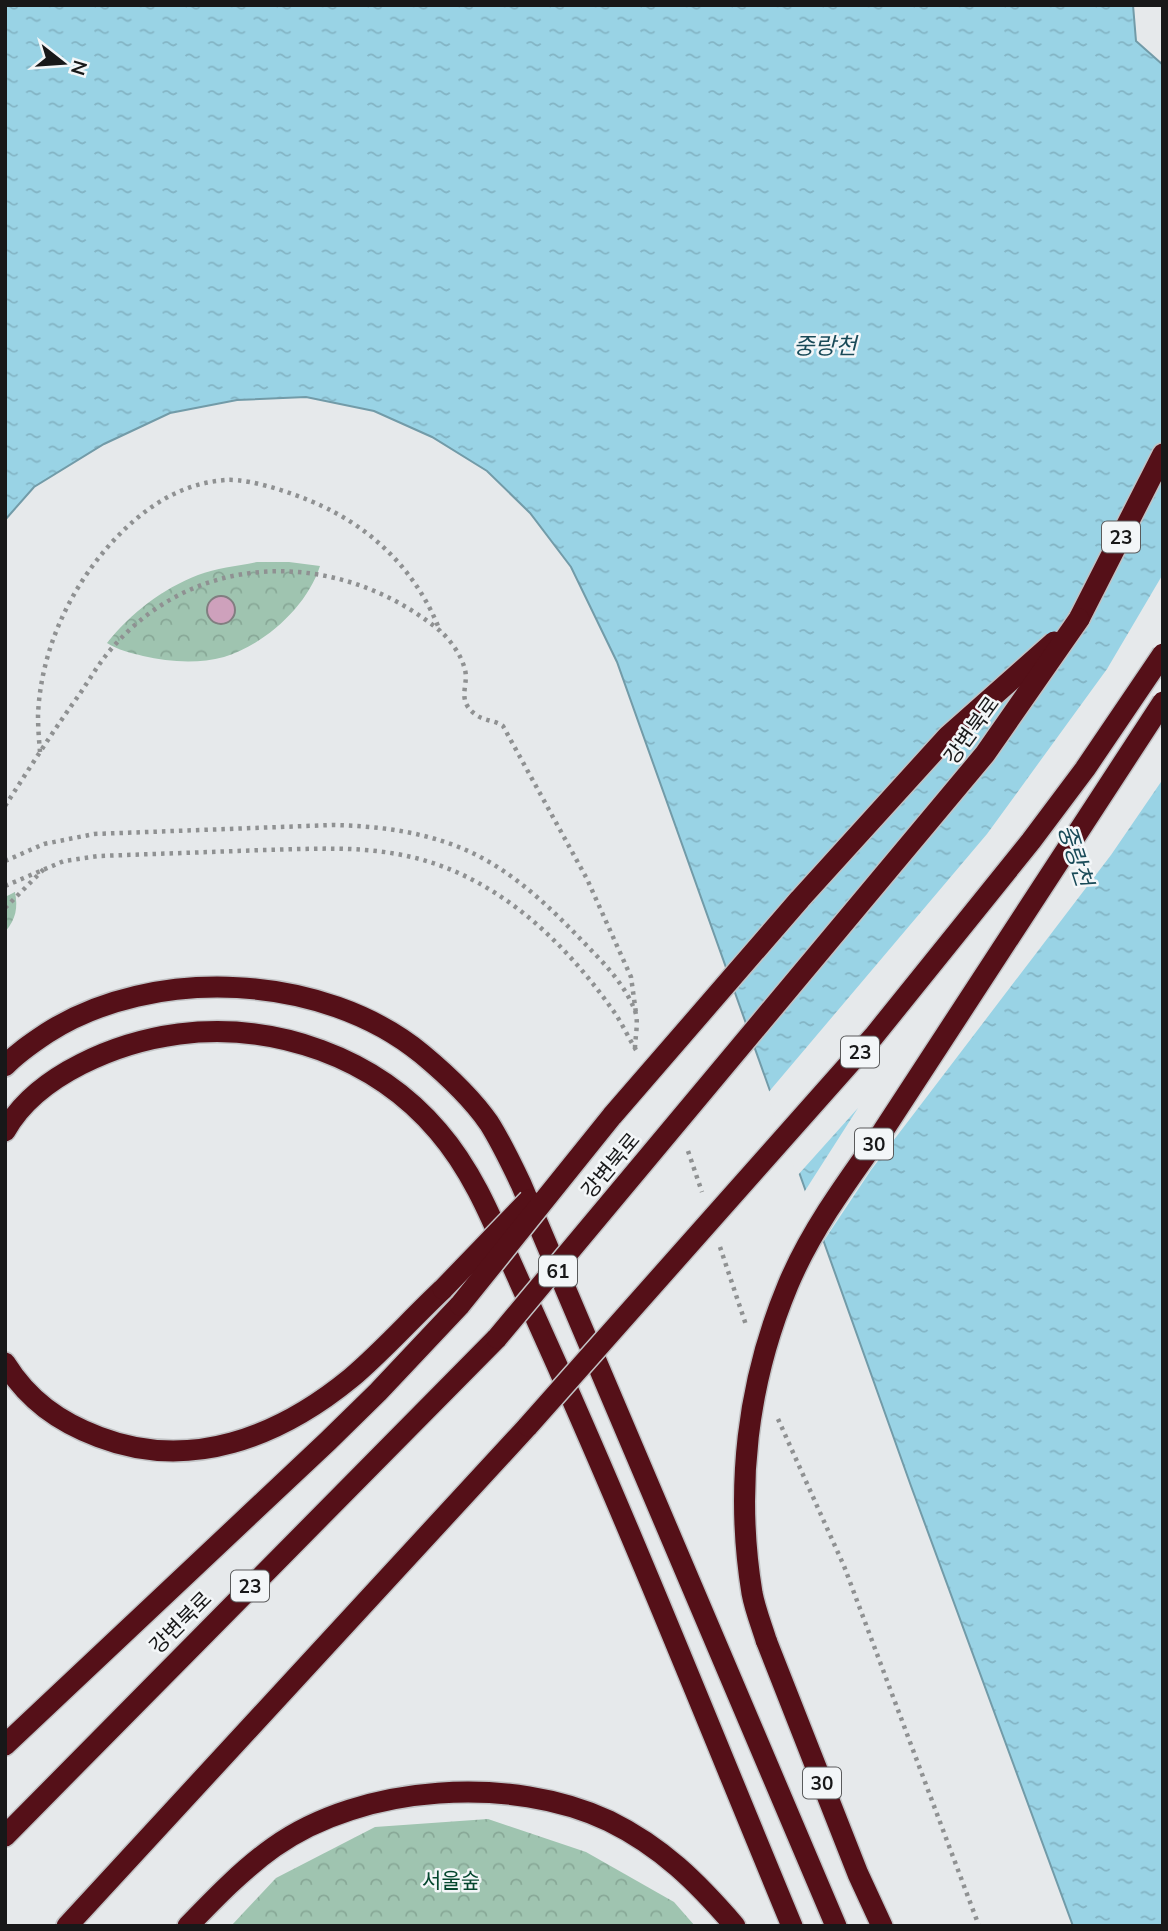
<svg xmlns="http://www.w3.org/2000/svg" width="1168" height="1931" font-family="Mulish,'Noto Sans KR',sans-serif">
<defs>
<pattern id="forest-crowns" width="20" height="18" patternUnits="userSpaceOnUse" patternTransform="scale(1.75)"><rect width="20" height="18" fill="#9fc4b0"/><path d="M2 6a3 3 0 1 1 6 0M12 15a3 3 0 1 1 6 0" fill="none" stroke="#88a897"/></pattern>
<pattern id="water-ripples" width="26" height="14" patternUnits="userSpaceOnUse" patternTransform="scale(1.75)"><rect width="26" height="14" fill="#99d3e5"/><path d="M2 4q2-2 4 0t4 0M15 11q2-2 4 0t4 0" fill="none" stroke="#83b4c4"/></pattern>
</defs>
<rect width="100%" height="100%" fill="#e6e9eb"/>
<g fill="url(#forest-crowns)">
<path d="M 257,562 L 289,562 L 320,566 C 307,607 264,645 224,657 C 198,664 169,662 143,656 C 131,653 118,650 107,643 C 131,613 162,589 198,575 C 216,568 237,566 257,562 Z"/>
<path d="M 15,892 C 18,908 16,919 5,932 L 5,897 Z"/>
<polygon points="488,1819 586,1852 674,1902 695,1926 231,1926 276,1878 375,1827"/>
</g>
<polygon fill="url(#water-ripples)" stroke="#729ba8" stroke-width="2" points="5,5 1133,5 1136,41 1163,65 1163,1926 1073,1926 911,1486 617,662 571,567 530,513 487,471 432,437 374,411 306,397 237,400 170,413 104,444 34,487 5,520"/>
<polygon fill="#e6e9eb" points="1163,574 1163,779 1111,855 871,1170 821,1245 803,1194 858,1108 797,1176 767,1094 987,834 1107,669"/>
<circle fill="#cea1bc" stroke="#817e80" stroke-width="2" cx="221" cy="610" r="14"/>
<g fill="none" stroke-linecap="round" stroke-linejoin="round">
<g stroke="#c1c3c5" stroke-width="24">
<g id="highway">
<polyline points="1079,619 1163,454"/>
<path d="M 5,1066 C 17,1053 32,1043 47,1033 C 153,965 324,973 422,1054 C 446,1074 471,1097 489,1123 C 501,1142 511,1163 521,1184 L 836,1926"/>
<path d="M 5,1131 C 37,1074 118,1042 179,1034 C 275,1022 375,1057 438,1131 C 470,1168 489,1212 508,1256 C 524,1292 540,1327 556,1363 C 639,1549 714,1738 792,1926"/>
<path d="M 5,1363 C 28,1400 59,1422 99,1437 C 190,1472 279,1437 351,1378 C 383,1351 412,1318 443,1289"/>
<polyline points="766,1640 858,1874 882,1926"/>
<polyline points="5,1745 328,1441 378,1392 460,1305"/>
<polyline points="5,1836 497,1338"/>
<polyline points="67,1926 528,1426"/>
<path d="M 188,1926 C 215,1898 243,1869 274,1847 C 362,1784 513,1775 609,1821 C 662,1847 697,1882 735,1926"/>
</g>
</g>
<g stroke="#8f9192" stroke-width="4.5" stroke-dasharray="3.5 5" stroke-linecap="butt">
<path d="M 40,752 C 39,740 38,727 38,715 C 41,644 76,575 127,527 C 155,501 186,483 226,480 C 253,478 308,498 332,511 C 382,537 420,579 440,631"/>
<path d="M 5,806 C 29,769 53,731 79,695 C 90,679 100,661 113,647 C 199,548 341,550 439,630 C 450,639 462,656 465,670 C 469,685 456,700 475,714 C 483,721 495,720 503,726 L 587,879 L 631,977 L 636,1013"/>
<path d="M 5,861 L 44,844 L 94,834 L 333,825 C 373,826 410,830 448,843 C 507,863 550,907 592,951 C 608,967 627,989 635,1011 C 639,1021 635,1038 635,1048"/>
<path d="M 5,886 L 64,861 L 99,856 C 154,854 209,852 264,850 C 309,849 353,846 397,854 C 489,870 559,935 612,1009 C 621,1021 628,1037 636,1050"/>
<polyline points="5,908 44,869"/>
<polyline points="688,1151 702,1192"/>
<polyline points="720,1247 746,1325"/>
<polyline points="778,1419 844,1566 979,1926"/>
</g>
<use href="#highway" stroke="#551018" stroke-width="21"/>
<g stroke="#c1c3c5" stroke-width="24" stroke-linecap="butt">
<g id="highway-bridge">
<polyline points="443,1289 529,1200"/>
<polyline points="460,1305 612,1116 800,899 948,736 1054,642"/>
<polyline points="497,1338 985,754 1079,619"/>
<polyline points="528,1426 874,1036 1031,841 1085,769 1163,654"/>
<path d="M 766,1640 C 761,1624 755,1609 752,1593 C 735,1489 747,1383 788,1285 C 811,1230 848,1180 883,1131 L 1163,702"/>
</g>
</g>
<use href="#highway-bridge" stroke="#551018" stroke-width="21"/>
</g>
<g text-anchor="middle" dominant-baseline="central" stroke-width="5" stroke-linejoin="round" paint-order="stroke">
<g fill="#f3f6f8" stroke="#5a5b5c" stroke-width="2">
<rect x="1102" y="521.5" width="38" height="31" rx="5"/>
<rect x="841" y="1036.5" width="38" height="31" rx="5"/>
<rect x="855" y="1128.5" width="38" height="31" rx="5"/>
<rect x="539" y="1255.5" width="38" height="31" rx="5"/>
<rect x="231" y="1570.5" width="38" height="31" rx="5"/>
<rect x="803" y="1767.5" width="38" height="31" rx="5"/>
</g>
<g font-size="19" font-weight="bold" fill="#181819">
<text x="1121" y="537">23</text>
<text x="860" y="1052">23</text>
<text x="874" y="1144">30</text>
<text x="558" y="1271">61</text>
<text x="250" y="1586">23</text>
<text x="822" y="1783">30</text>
</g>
<g font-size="21" fill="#181819" stroke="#f3f6f8">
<text transform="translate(971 730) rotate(-54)">강변북로</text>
<text transform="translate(610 1165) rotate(-50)">강변북로</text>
<text transform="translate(180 1622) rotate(-45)">강변북로</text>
</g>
<g font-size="21" fill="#05472e" stroke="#f3f6f8">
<text x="451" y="1880">서울숲</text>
</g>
<g font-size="23" font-style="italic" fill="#194a58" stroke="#f3f6f8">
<text x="825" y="345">중랑천</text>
<text transform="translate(1076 855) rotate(72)">중랑천</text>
</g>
</g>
<rect width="1168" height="1931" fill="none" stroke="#181819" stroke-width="14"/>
<g transform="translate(63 63) rotate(107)" stroke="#f3f6f8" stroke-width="5" paint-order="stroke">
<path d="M0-5L12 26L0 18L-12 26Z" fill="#181819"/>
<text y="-10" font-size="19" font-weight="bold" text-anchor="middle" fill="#181819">N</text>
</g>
</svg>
